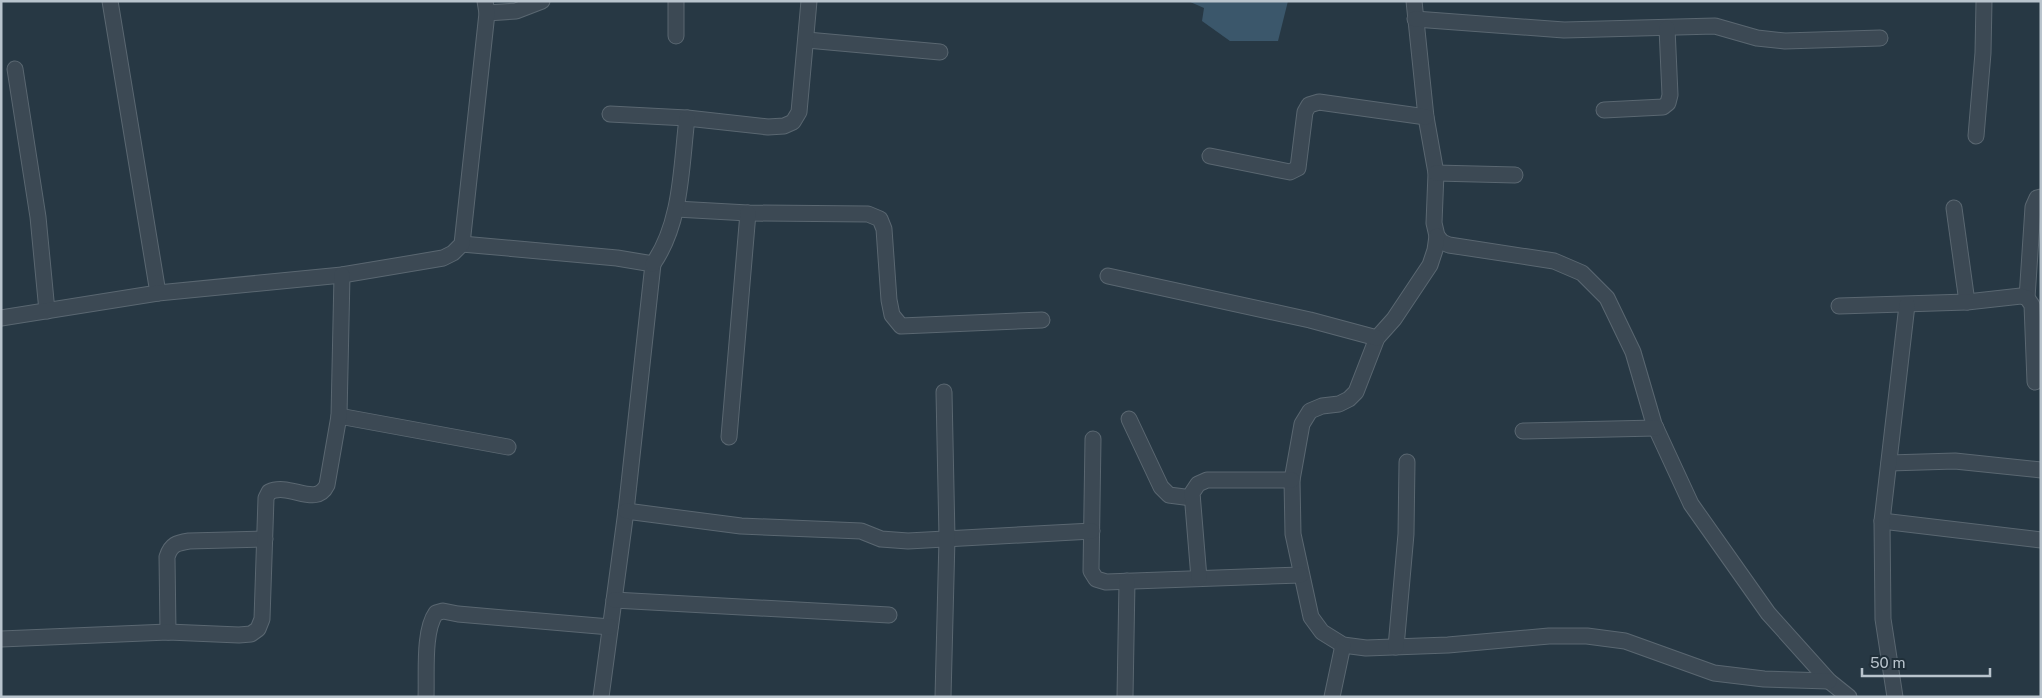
<svg xmlns="http://www.w3.org/2000/svg" width="2042" height="698" font-family="'Public Sans',sans-serif">
<rect width="100%" height="100%" fill="#273844"/>
<polygon fill="#3b576b" points="1188,1 1288,1 1278,41 1230,41 1202,21 1204,8"/>
<g fill="none" stroke-linecap="round" stroke-linejoin="round">
<g stroke="#5a6771" stroke-width="17">
<g id="street">
<polyline points="110,1 158,293"/>
<polyline points="1414,1 1426,117 1436,173 1434,223 1437,236 1442,242 1449,245 1554,261 1582,273 1607,298 1633,352 1654,424 1691,504 1768,613 1829,681 1849,697"/>
<polyline points="487,13 516,11 542,1"/>
<polyline points="1415,19 1564,30 1715,26 1757,38 1785,41 1880,38"/>
<polyline points="676,36 676,1"/>
<polyline points="807,40 940,52"/>
<polyline points="15,69 38,217 47,311"/>
<polyline points="1604,110 1663,107 1668,103 1670,95 1667,28"/>
<polyline points="610,114 687,118 768,127 784,126 793,122 799,112 809,1"/>
<polyline points="1976,136 1983,53 1984,1"/>
<polyline points="1210,156 1290,172 1298,168 1305,112 1309,105 1319,102 1426,117"/>
<polyline points="1436,173 1515,175"/>
<polyline points="1954,208 1967,302"/>
<polyline points="676,209 748,213 868,214 880,219 884,229 889,300 892,315 901,326 1042,320"/>
<polyline points="1437,236 1435,250 1430,265 1394,319 1377,338 1356,392 1349,399 1339,404 1322,406 1310,411 1302,424 1292,480 1293,534 1311,617 1322,632 1343,645 1366,648 1448,645 1549,636 1587,636 1625,641 1714,673 1764,679 1829,681"/>
<polyline points="462,244 617,258 653,264 626,511 601,697"/>
<path d="M 653,264 C 682,222 681,167 687,118"/>
<polyline points="1108,276 1310,320 1377,338"/>
<polyline points="2027,298 2033,207 2037,198 2041,197"/>
<polyline points="1839,306 1967,302 2021,296 2027,298 2032,305 2035,382"/>
<polyline points="1,318 158,293 342,275 443,258 453,253 462,244 487,13 485,1"/>
<polyline points="339,416 508,447"/>
<polyline points="1129,419 1161,487 1169,495 1192,498"/>
<polyline points="1523,431 1656,428"/>
<polyline points="729,437 748,213"/>
<polyline points="1093,439 1091,571 1096,579 1106,582 1301,575"/>
<polyline points="1889,463 1955,461 2041,470"/>
<polyline points="626,511 741,526 861,531 881,539 908,541 1092,531"/>
<polyline points="1882,521 2041,540"/>
<polyline points="1199,578 1192,493 1198,484 1207,480 1292,480"/>
<polyline points="614,600 889,615"/>
<path d="M 168,632 L 167,557 C 171,544 177,543 189,541 L 265,539"/>
<path d="M 1,639 L 168,632 L 239,635 L 251,634 L 258,629 L 262,619 L 266,498 L 269,492 C 290,482 316,508 327,485 L 339,416 L 342,275"/>
<polyline points="1396,647 1406,534 1407,462"/>
<path d="M 426,697 C 427,674 423,631 436,613 L 443,611 L 458,614 L 610,627"/>
<polyline points="943,697 947,538 944,392"/>
<polyline points="1125,697 1127,581"/>
<polyline points="1332,697 1343,645"/>
<polyline points="1895,697 1883,619 1882,521 1907,305"/>
</g>
</g>
<use href="#street" stroke="#3c4954" stroke-width="15"/>
</g>
<rect width="2042" height="698" fill="none" stroke="#b9c4cd" stroke-width="5"/>
<path d="M1862 668v8h128v-8" fill="none" stroke="#b9c4cd" stroke-width="2.5"/>
<text x="1870" y="668" font-size="15" fill="#b9c4cd" stroke="#202f39" stroke-width="4" paint-order="stroke">50 m</text>
</svg>
